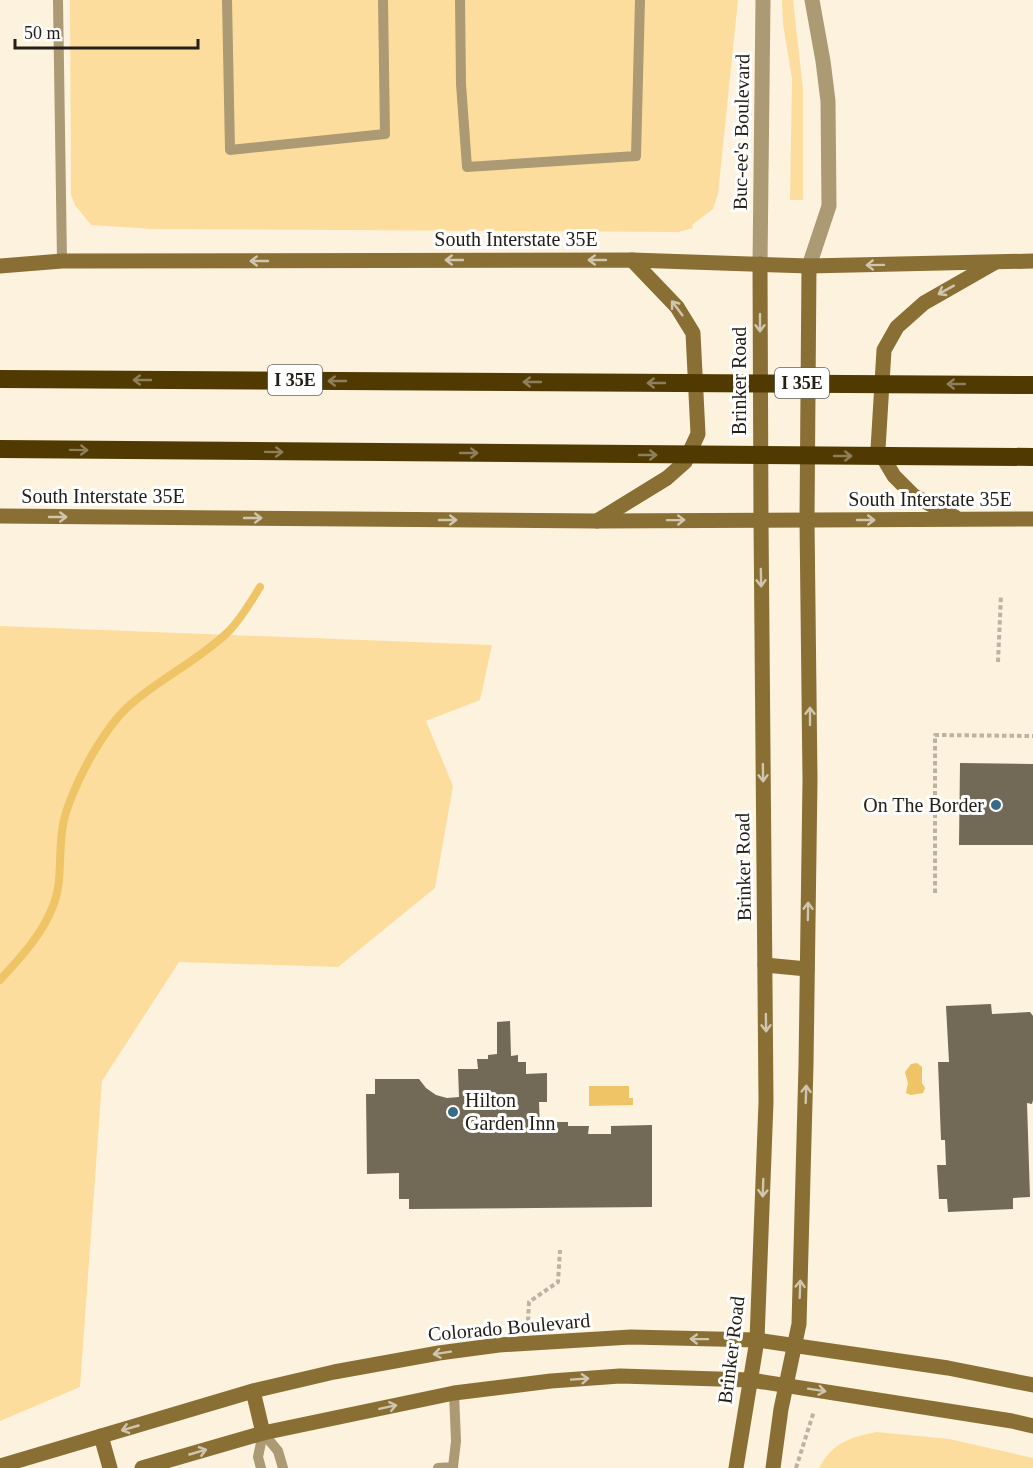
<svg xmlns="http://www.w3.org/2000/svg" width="1033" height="1468" font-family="'Times New Roman',serif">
<rect width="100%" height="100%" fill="#fdf2dd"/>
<g fill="#fcdd9d">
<polygon points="70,0 738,0 718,194 713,209 692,225 693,228 678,232 153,229 91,225 75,205 71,195"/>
<polygon points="782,0 793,0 803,89 803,200 790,200 792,79 783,24"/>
<polygon points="0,626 492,645 480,700 426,721 453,786 435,888 338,967 179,962 102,1081 80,1387 0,1421"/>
<path d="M 877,1432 L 949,1439 L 1033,1458 L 1033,1468 L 819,1468 C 832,1443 850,1437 877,1432 Z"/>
</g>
<g fill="#efc466">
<polygon points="917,1063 922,1067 922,1083 925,1088 923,1093 911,1095 906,1093 908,1083 905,1072 911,1064"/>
<polygon points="589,1086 629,1086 629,1098 633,1098 633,1105 589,1106"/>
</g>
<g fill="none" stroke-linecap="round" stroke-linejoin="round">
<path stroke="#efc466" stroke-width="8" d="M 0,980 C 20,958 42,935 53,906 C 64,879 57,848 64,820 C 69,798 86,764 98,745 C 109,728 120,712 136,700 C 165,676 200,659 228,632 C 241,619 250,603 260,587"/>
</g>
<g fill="#726956">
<polygon points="960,763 1033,764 1033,845 959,845"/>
<polygon points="991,1004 992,1014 1030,1012 1033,1016 1033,1100 1032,1104 1027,1103 1030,1197 1013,1198 1013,1209 948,1212 947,1199 939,1199 937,1165 946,1165 945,1140 941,1140 938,1062 949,1062 946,1006"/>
<polygon points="510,1021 511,1056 518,1055 518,1062 526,1062 526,1074 547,1073 547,1102 539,1102 540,1131 554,1131 554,1122 568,1122 568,1126 589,1126 588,1134 611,1134 611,1126 652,1125 652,1207 409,1209 409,1199 399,1199 399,1173 367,1174 366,1094 375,1094 375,1079 419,1079 426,1088 436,1095 447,1098 459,1097 458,1069 478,1069 477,1059 488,1059 488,1055 497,1054 497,1022"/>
</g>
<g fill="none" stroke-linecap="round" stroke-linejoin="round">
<g stroke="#bcb3a2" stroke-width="4" stroke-dasharray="4.5 3" stroke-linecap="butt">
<polyline points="998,662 1001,595"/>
<polyline points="935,893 935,735 1033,736"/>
<polyline points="528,1321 529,1302 558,1282 560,1250"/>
<polyline points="796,1468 814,1411"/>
</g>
<g stroke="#ac9a75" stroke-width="10">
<polyline points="58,0 62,261"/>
<polyline points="227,0 230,150 385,134 383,0"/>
<polyline points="460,0 461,84 467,167 636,156 640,0"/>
<polyline points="263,1433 278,1451 283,1468"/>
<polyline points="261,1468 258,1457 263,1433"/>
<polyline points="438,1468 453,1467 456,1441 454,1393"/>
</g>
<g stroke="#ac9a75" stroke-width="15">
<polyline points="760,264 763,0"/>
<polyline points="809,266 829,206 828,101 823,61 812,0"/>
</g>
<g stroke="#8a6f35" stroke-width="15">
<polyline points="0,266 62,261 632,260 809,266 1033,261"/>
<polyline points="0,516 597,521 1033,519"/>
<polyline points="955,517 914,496 894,476 878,449 884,350 897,327 924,303 994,263"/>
<polyline points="597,521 667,478 685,462 698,434 693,333 677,307 632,260"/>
<polyline points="765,965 807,969"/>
<polyline points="253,1391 263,1433"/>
<polyline points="101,1436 110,1468"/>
<polyline points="0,1466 253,1391 334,1372 439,1353 499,1345 631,1337 757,1340 948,1368 1033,1385"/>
<polyline points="142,1468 263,1433 454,1393 551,1381 620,1376 751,1380 1012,1421 1033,1426"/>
<polyline points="736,1468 757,1340 766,1102 761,520 760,264"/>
<polyline points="773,1468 781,1409 799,1324 806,1065 810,780 807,520 809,266"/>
</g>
<g stroke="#503a01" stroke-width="18">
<polyline points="0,379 1033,385"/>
<polyline points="0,449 1033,457"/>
</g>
</g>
<defs><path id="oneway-shaft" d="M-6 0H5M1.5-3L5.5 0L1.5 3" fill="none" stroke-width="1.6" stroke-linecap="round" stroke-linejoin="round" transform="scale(1.5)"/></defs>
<g stroke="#d0c5ae">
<use href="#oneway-shaft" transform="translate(454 260) rotate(180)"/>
<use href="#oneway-shaft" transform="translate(597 260) rotate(180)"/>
<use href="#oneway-shaft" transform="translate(259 261) rotate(180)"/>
<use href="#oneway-shaft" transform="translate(875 265) rotate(179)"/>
<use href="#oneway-shaft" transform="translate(946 290) rotate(151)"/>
<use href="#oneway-shaft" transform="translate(677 308) rotate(-127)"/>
<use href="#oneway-shaft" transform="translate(760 323) rotate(90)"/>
<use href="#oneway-shaft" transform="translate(58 517)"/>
<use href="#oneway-shaft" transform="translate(253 518)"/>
<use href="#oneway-shaft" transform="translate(448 520)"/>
<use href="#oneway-shaft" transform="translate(676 520) rotate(-1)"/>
<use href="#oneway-shaft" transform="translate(866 520)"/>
<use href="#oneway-shaft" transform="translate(761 578) rotate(89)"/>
<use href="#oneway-shaft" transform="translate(810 716) rotate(-90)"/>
<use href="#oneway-shaft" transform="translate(763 773) rotate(89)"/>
<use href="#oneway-shaft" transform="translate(808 911) rotate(-89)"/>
<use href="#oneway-shaft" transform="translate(766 1023) rotate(89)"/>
<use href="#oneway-shaft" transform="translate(806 1094) rotate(-88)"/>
<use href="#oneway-shaft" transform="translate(763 1188) rotate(92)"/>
<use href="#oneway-shaft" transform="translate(800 1289) rotate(-88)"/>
<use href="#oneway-shaft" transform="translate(699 1339) rotate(-179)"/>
<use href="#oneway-shaft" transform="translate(442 1353) rotate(171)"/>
<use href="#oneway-shaft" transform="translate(580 1379) rotate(-4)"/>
<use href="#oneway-shaft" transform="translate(817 1390) rotate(9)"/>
<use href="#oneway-shaft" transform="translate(388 1407) rotate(-12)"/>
<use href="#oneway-shaft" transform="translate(130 1428) rotate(164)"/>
<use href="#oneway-shaft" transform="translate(198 1452) rotate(-16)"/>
</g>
<g stroke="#8d7f5a">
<use href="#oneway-shaft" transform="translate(142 380) rotate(-180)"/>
<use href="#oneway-shaft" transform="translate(337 381) rotate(-180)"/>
<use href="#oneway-shaft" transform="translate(532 382) rotate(-180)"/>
<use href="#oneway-shaft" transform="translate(656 383) rotate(-180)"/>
<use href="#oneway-shaft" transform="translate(956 384) rotate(-180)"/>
<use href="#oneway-shaft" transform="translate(79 450) rotate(1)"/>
<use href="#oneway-shaft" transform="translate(274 452) rotate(1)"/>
<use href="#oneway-shaft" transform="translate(469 453)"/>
<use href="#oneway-shaft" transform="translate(648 455)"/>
<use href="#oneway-shaft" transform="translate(843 456)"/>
</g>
<g fill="#376b88" stroke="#fff" stroke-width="2">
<circle cx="996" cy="805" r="6"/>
<circle cx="453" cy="1112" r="6"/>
</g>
<g text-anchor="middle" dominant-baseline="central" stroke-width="6" stroke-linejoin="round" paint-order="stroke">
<g fill="#fff" stroke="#66635d" stroke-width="1.5">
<rect x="268" y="365" width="54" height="30" rx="4.5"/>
<rect x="775" y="368" width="54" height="30" rx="4.5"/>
</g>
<g font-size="18" font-weight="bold" fill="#242018">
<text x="295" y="380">I 35E</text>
<text x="802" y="383">I 35E</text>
</g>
<g font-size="20" fill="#242018" stroke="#fff">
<text transform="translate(741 132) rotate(-89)">Buc-ee's Boulevard</text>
<text x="516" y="239">South Interstate 35E</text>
<text transform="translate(739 381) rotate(-90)">Brinker Road</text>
<text x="103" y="496">South Interstate 35E</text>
<text x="930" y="499">South Interstate 35E</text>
<text transform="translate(743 867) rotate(-91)">Brinker Road</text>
<text transform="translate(509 1327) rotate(-5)">Colorado Boulevard</text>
<text transform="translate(731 1350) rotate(-83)">Brinker Road</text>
</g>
<g font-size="20" fill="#242018" stroke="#fff" text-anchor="end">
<text x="984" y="805">On The Border</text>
<text x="465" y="1100" text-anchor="start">Hilton<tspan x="465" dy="23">Garden Inn</tspan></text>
</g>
</g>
<path d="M15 39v9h183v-9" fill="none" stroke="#242018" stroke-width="3"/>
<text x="24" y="39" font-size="18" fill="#242018" stroke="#ffffff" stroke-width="4.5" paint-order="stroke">50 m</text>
</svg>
